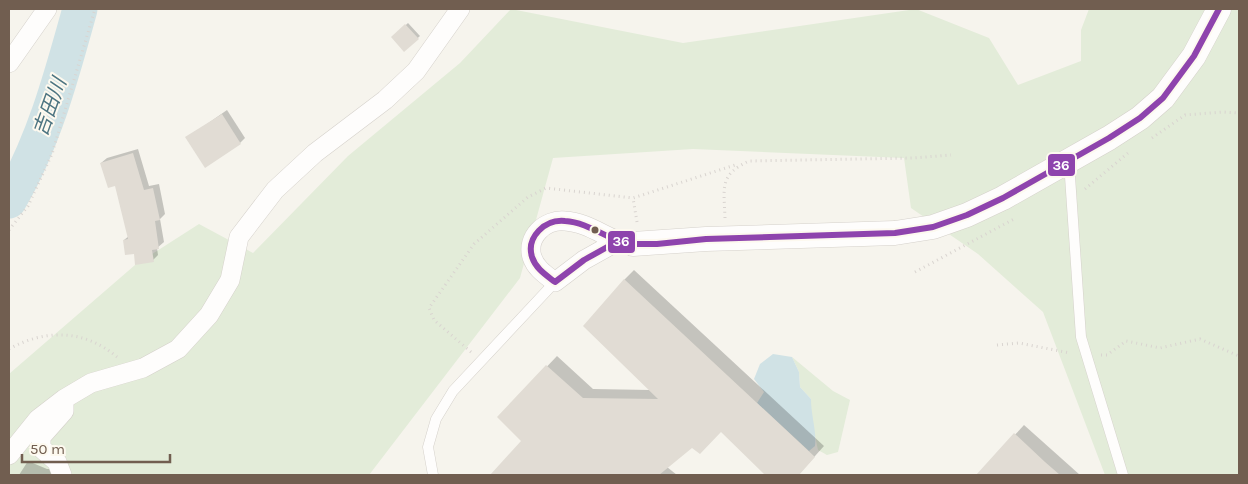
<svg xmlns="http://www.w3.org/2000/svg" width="1248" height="484" font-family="Karla,'Noto Sans JP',sans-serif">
<rect width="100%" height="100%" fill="#f6f4ed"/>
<g fill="#e3ecd9">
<polygon points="511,9 683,43 916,9 989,38 1018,85 1081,61 1081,30 1089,9 1239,9 1239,475 1105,475 1043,312 978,254 911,208 904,158 693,149 553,158 520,278 369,475 9,475 9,374 135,265 199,224 253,253 348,156 460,63"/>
<polygon points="792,357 833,391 850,400 838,452 827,455 818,450 811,418 811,399 800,387 799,372"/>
</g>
<path fill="#d0e2e5" d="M 773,354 L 792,357 L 799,372 L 800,387 L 811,399 C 811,416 817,432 815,446 L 809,451 L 757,403 L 764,392 L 754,379 L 760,364 Z"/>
<g fill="#0003">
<polygon points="408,23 420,36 404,50 393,37"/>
<polygon points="227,110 245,138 240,143 187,138"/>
<polygon points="138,149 149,186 159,184 165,214 160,219 164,242 157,248 158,255 153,260 135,253 124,240 129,236 116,185 101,163 107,158"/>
<polygon points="634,270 824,446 798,475 767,475 721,430 691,447 667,467 677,475 492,475 523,440 499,417 557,356 593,389 650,390 624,280"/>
<polygon points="1024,425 1080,475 978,475"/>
<polygon points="28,461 47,469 53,469 57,475 19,475"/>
</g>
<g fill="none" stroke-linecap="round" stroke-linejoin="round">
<path stroke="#d0e2e5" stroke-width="35" d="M 9,201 C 44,142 62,74 80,9"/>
</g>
<g fill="#e1dcd4">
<polygon points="405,24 419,39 404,52 391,37"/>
<polygon points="222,114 241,144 205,168 185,137"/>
<polygon points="133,153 144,190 153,188 160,220 155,221 159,249 152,250 154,262 135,265 134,254 125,255 123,240 128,239 115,186 108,188 100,163"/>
<polygon points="624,279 815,457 799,475 765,475 721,432 700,454 692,448 659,475 490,475 521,441 497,417 546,365 583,398 658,399 583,326"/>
<polygon points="1014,433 1045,462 1060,475 976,475"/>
</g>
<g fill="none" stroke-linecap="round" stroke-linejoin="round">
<g stroke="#d5d1cb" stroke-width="11">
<g id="service">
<polyline points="1069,162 1081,337 1123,475"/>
<polyline points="433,475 428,447 436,419 453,391 555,282"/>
</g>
</g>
<g stroke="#d5d1cb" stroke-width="20">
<g id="minor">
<polyline points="9,63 47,9"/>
<path d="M 618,241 C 601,234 584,222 565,221 C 545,219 526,237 532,257 C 536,269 546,275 555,282 L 584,260 L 618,241 L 633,244"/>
<polyline points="9,455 38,419 64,399 91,383 143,368 178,349 209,315 230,280 239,237 275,190 315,153 385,100 416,71 460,9"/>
<polyline points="62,475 57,462 41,448 41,437 64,411 64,405"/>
</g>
</g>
<g stroke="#d5d1cb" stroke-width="25">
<polyline id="tertiary" points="633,244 706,239 895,233 933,227 967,215 1003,198 1109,138 1140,118 1163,98 1194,56 1219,9"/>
</g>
<g stroke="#d9d4d0" stroke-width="3" stroke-dasharray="1 4" stroke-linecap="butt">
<polyline points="1152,138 1185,115 1223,112 1239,113"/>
<polyline points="1085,189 1128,153"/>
<path d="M 725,218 C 724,187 719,175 749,161 L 913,158 L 951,155"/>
<polyline points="637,222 633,198 735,165"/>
<polyline points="9,230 28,206 52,154 95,9"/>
<polyline points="915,272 1014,219"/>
<polyline points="997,345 1019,343 1070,353"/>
<path d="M 9,349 C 45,329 84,329 117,357"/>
<polyline points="471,352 434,320 429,308 474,244 528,197 546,188 633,198"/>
<polyline points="1101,355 1107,355 1126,341 1160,348 1200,339 1239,356"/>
</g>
<use href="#service" stroke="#fefdfc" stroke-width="10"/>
<use href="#minor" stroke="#fefdfc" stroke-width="19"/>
<use href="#tertiary" stroke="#fefdfc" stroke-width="24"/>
<g stroke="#fdf9ef" stroke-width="10">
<path id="bus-1" d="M 618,241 C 601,234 584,222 565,221 C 545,219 526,237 532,257 C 536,269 546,275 555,282 L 584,260 L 618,241 L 633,244 L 657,244 L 706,239 L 895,233 L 933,227 L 967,215 L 1003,198 L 1109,138 L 1140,118 L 1163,98 L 1194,56 L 1219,9"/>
</g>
<use href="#bus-1" stroke="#8e44ad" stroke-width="6"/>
</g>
<circle fill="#715e50" stroke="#fdf9ef" stroke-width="2" cx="595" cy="230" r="4.5"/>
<g text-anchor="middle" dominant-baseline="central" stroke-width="4" stroke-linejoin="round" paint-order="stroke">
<g font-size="20" font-style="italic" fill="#4c7481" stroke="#fdf9ef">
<text transform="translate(50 107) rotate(-70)">吉田川</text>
</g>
</g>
<g stroke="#fdf9ef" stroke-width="2">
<rect x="1047" y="153" width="29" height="24" rx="5" fill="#8e44ad"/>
<rect x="607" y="230" width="29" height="24" rx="5" fill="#8e44ad"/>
</g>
<g font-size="14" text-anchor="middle" font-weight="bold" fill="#fff">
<text x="1061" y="170">36</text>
<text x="621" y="246">36</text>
</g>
<rect width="1248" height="484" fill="none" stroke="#715e50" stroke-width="20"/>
<path d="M22 454v8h148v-8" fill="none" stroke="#715e50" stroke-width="2.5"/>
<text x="30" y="454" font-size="15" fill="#715e50" stroke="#fdf9ef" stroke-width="4" paint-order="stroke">50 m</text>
</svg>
